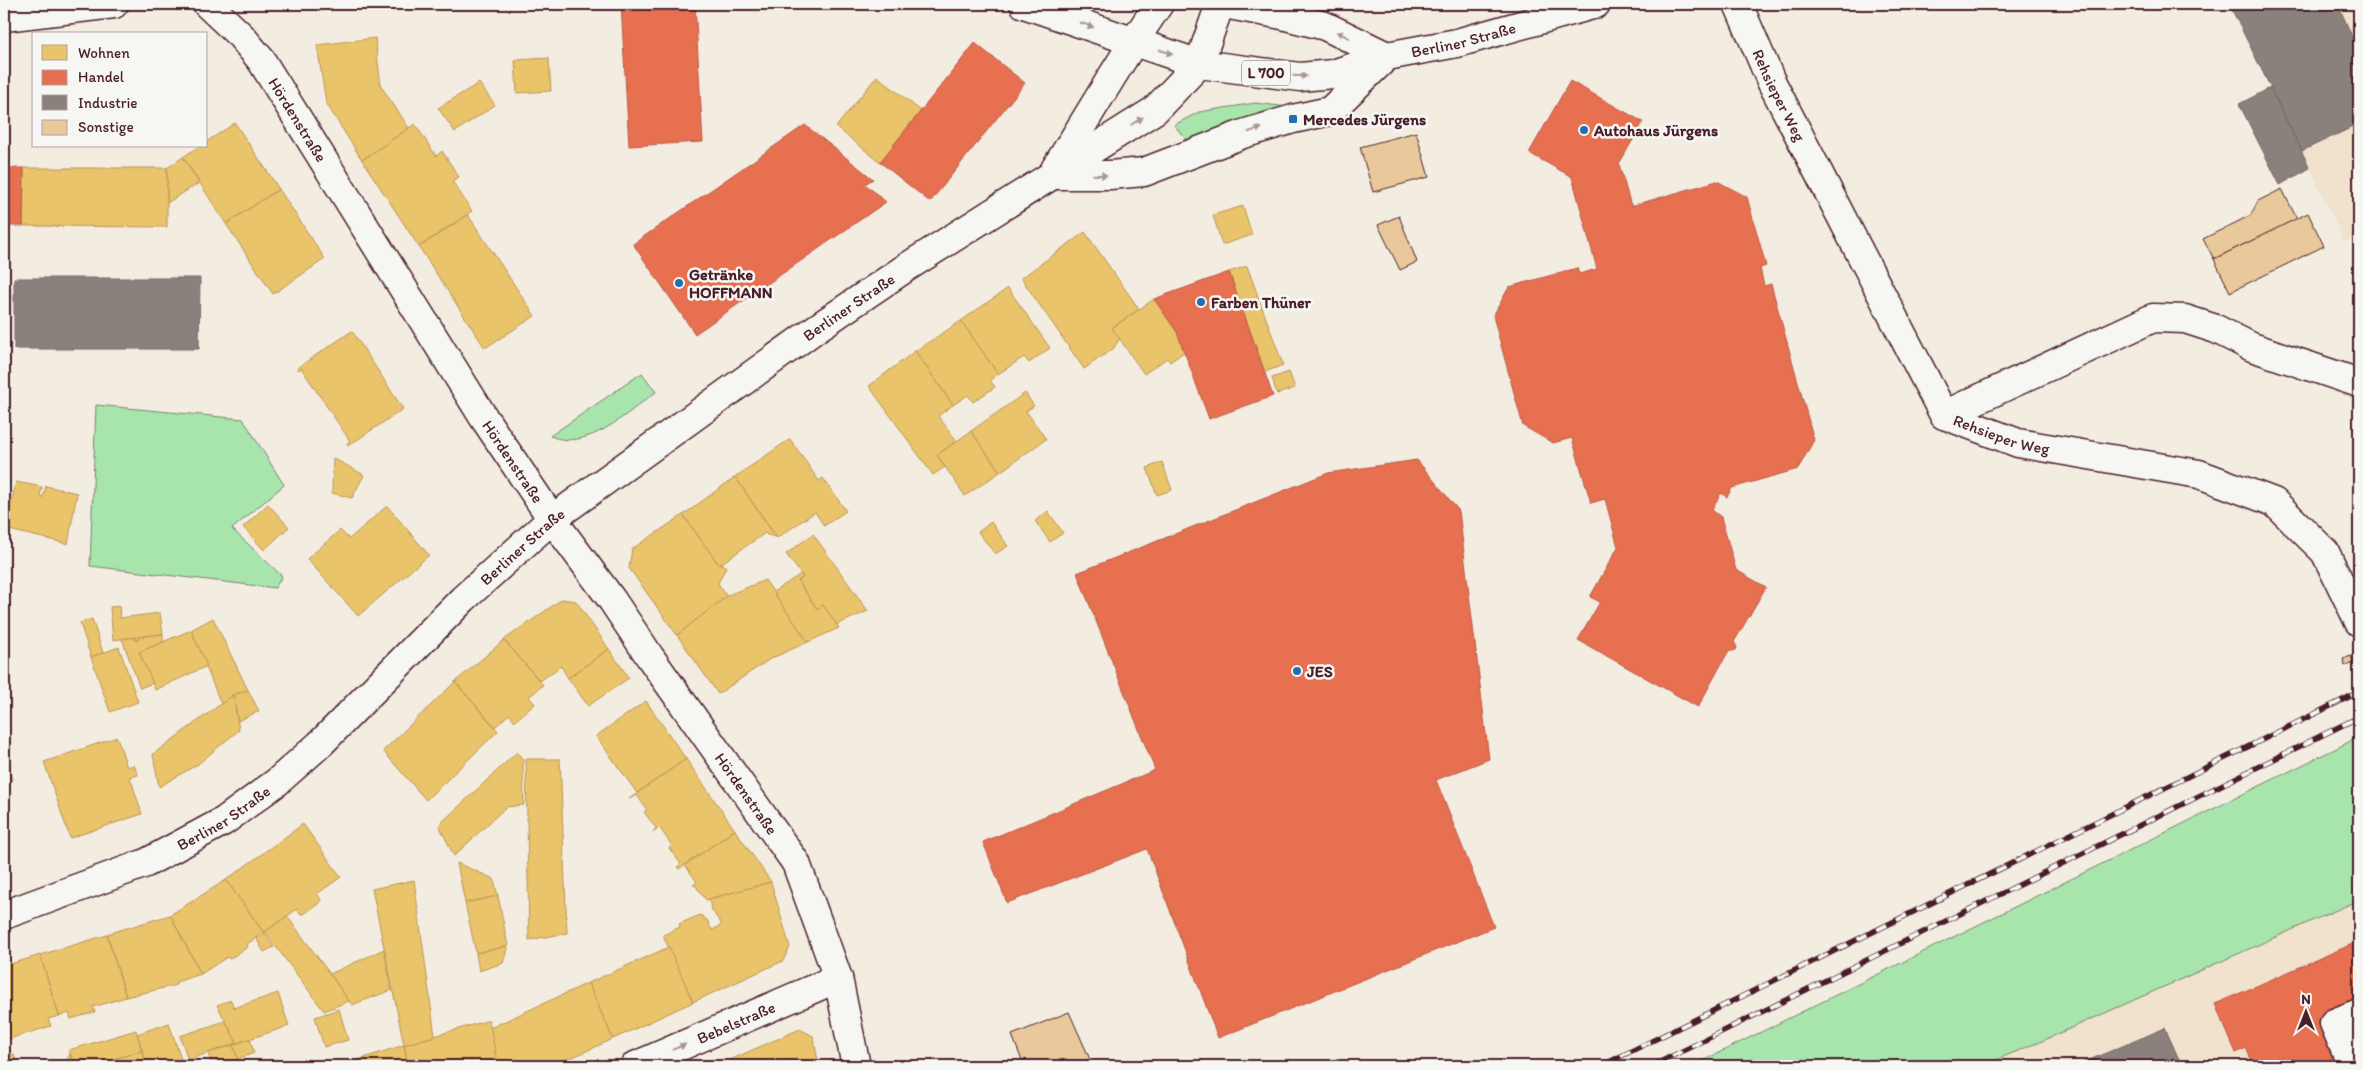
<svg xmlns="http://www.w3.org/2000/svg" width="2363" height="1070" font-family="Itim,sans-serif">
<rect width="100%" height="100%" fill="#f3ede1"/>
<filter id="ink" filterUnits="userSpaceOnUse"><feTurbulence type="fractalNoise" baseFrequency=".02" numOctaves="2"/><feDisplacementMap in="SourceGraphic" scale="10" xChannelSelector="R" yChannelSelector="G"/><feConvolveMatrix kernelMatrix="1 2 1 2 8 2 1 2 1" color-interpolation-filters="sRGB"/></filter>
<g filter="url(#ink)">
<g fill="#f0e2cc">
<polygon points="2229,4 2359,4 2359,236 2344,242 2302,151"/>
<polygon points="2359,900 2359,1066 1981,1066 2042,1041"/>
</g>
<g fill="#a7e5ac" stroke="#78826c">
<polygon points="1255,103 1288,107 1186,145 1184,137 1174,125 1199,112"/>
<path d="M 642,373 L 656,392 C 626,413 589,452 550,436 Z"/>
<polygon points="96,405 243,419 284,485 232,529 282,576 275,588 90,566"/>
<polygon points="2359,737 2359,900 2042,1041 1981,1066 1692,1066"/>
</g>
<g fill="#e9c46a" stroke="#b99257">
<polygon points="375,38 381,86 409,128 362,160 326,103 317,45"/>
<polygon points="549,58 551,91 517,93 515,60"/>
<polygon points="877,76 921,111 880,162 836,127"/>
<polygon points="479,83 495,105 455,132 438,108"/>
<polygon points="235,123 279,189 226,224 183,157 199,146 206,146 206,142"/>
<polygon points="415,124 436,156 442,151 459,177 452,181 472,211 419,247 362,160"/>
<polygon points="183,157 199,183 167,203 167,168"/>
<polygon points="24,168 167,168 167,227 23,226"/>
<polygon points="279,189 325,259 273,294 226,224"/>
<polygon points="1243,206 1252,235 1222,245 1213,215"/>
<polygon points="468,215 535,316 485,348 419,247"/>
<polygon points="1085,232 1139,309 1112,328 1120,338 1113,349 1084,369 1021,278"/>
<polygon points="1247,266 1283,365 1265,372 1229,272"/>
<polygon points="1008,288 1050,348 1029,363 1024,357 998,374 961,321"/>
<polygon points="1154,299 1177,332 1184,352 1170,362 1167,358 1144,374 1112,328"/>
<polygon points="961,321 998,374 990,380 995,387 973,402 968,395 953,405 915,351"/>
<polygon points="352,331 403,409 348,446 347,443 350,441 301,368 298,370 297,368"/>
<polygon points="915,351 953,405 938,416 957,441 937,455 945,467 933,475 869,386"/>
<polygon points="1289,372 1295,388 1277,394 1272,378"/>
<polygon points="1025,393 1034,406 1026,411 1046,439 1000,472 971,431"/>
<polygon points="971,431 1000,472 965,496 937,455"/>
<polygon points="790,439 819,481 823,478 846,511 824,526 815,512 777,538 735,477"/>
<polygon points="333,458 364,475 352,498 332,493"/>
<polygon points="1162,462 1172,490 1157,495 1147,468"/>
<polygon points="735,477 776,537 767,535 765,533 719,565 683,515"/>
<polygon points="16,482 42,487 40,496 43,497 46,486 77,493 68,544 5,529"/>
<polygon points="268,504 289,527 264,550 243,527"/>
<polygon points="387,506 429,555 358,616 307,559 340,530 349,539"/>
<polygon points="1048,511 1063,533 1050,542 1035,521"/>
<polygon points="683,515 719,565 722,563 726,567 718,583 727,597 677,635 629,568 632,549"/>
<polygon points="991,522 1008,546 995,554 978,532"/>
<polygon points="813,534 868,611 836,625 823,605 817,609 798,581 803,577 786,554"/>
<polygon points="801,574 803,577 798,581 817,609 823,605 839,628 808,642 773,592"/>
<polygon points="765,580 808,642 770,659 718,694 677,635 728,595"/>
<polygon points="562,599 576,601 609,649 568,678 561,666 540,681 504,640"/>
<polygon points="119,606 120,618 160,613 163,634 138,637 138,640 135,640 135,637 113,640 110,607"/>
<polygon points="213,618 248,690 233,695 221,704 191,630"/>
<polygon points="92,619 103,653 91,657 80,623"/>
<polygon points="191,630 207,666 155,690 139,652"/>
<polygon points="163,634 163,642 139,652 153,683 140,688 122,639 135,637 135,640 138,640 138,637"/>
<polygon points="504,640 543,685 529,697 535,704 515,721 509,714 495,727 455,682"/>
<polygon points="119,647 138,702 110,712 91,657"/>
<polygon points="609,649 629,678 588,706 568,678"/>
<polygon points="455,682 498,731 426,800 383,751"/>
<polygon points="248,690 259,711 238,721 233,695"/>
<polygon points="233,695 239,730 198,764 159,787 153,754"/>
<polygon points="646,701 686,759 637,793 596,736"/>
<polygon points="117,737 127,767 134,765 138,775 130,777 142,814 70,838 44,762"/>
<polygon points="4,751 12,780 4,782"/>
<polygon points="517,752 523,760 524,805 506,807 454,856 439,825"/>
<polygon points="526,759 560,759 567,933 529,940"/>
<polygon points="686,759 735,830 679,869 677,867 681,864 669,848 672,846 659,827 653,832 656,828 644,812 647,810 637,795 629,799"/>
<polygon points="303,824 341,877 317,894 322,901 304,914 301,914 297,909 264,933 226,880"/>
<polygon points="735,830 771,882 706,900 695,885 693,885 697,882 685,865"/>
<polygon points="457,863 494,879 498,896 465,903"/>
<polygon points="226,880 264,933 247,944 248,947 229,959 227,957 201,974 170,915"/>
<polygon points="414,880 435,1036 404,1045 372,889"/>
<polygon points="771,882 790,947 783,961 693,1002 663,935 680,927 679,924 700,915 707,920 712,930 722,925 711,909 709,899"/>
<polygon points="498,896 508,946 476,953 465,903"/>
<polygon points="170,915 201,974 176,982 176,985 126,997 107,934"/>
<polygon points="287,916 330,974 349,1001 324,1011 265,932"/>
<polygon points="264,933 274,947 264,952 256,938"/>
<polygon points="107,935 126,997 93,1007 95,1012 71,1019 69,1013 59,1016 40,955"/>
<polygon points="508,946 503,963 479,971 476,953"/>
<polygon points="669,947 693,1002 613,1039 588,983"/>
<polygon points="384,949 392,990 352,1005 330,974"/>
<polygon points="40,955 59,1016 48,1019 51,1026 9,1039 7,1032 4,1033 4,966"/>
<polygon points="588,983 613,1039 553,1066 498,1066 490,1028"/>
<polygon points="278,993 289,1026 237,1043 217,1005 231,1000 234,1008"/>
<polygon points="339,1009 348,1040 324,1047 315,1017"/>
<polygon points="489,1020 498,1066 408,1066 404,1045"/>
<polygon points="225,1021 237,1043 188,1060 180,1036"/>
<polygon points="169,1023 182,1062 168,1066 147,1066 137,1034"/>
<polygon points="800,1029 813,1036 819,1066 727,1066 725,1062"/>
<polygon points="136,1030 142,1051 90,1066 74,1066 69,1050"/>
<polygon points="250,1039 254,1053 238,1059 233,1045"/>
<polygon points="233,1045 238,1059 212,1066 208,1053"/>
<polygon points="404,1045 408,1066 349,1066 348,1063"/>
<polygon points="142,1051 147,1066 90,1066"/>
<polygon points="14,1054 17,1066 4,1066 4,1057"/>
<polygon points="70,1054 74,1066 59,1066 65,1064"/>
</g>
<g fill="#e76f51" stroke="#b85746">
<polygon points="621,4 695,4 703,142 629,146"/>
<polygon points="975,43 1025,83 930,202 880,162"/>
<polygon points="1570,81 1643,122 1619,164 1631,206 1717,181 1747,197 1766,266 1760,268 1764,286 1771,284 1814,440 1798,469 1732,488 1727,497 1721,493 1712,510 1721,517 1736,570 1766,587 1734,642 1737,647 1736,650 1728,652 1698,707 1578,640 1600,602 1590,597 1618,547 1605,499 1591,503 1572,438 1553,443 1523,426 1493,316 1509,287 1577,268 1579,274 1597,269 1572,177 1529,153"/>
<polygon points="805,125 873,179 865,184 886,202 695,334 633,244"/>
<polygon points="4,168 24,168 23,226 4,226"/>
<polygon points="1229,272 1273,396 1209,419 1177,332 1154,299"/>
<polygon points="1417,460 1459,511 1489,759 1436,780 1494,927 1218,1038 1147,849 1007,903 983,842 1155,770 1077,573 1328,473"/>
<polygon points="2359,941 2359,999 2320,1016 2342,1066 2254,1066 2246,1048 2236,1053 2215,1004"/>
</g>
<g fill="#8a817c" stroke="#776464">
<polygon points="2229,4 2338,4 2359,53 2359,124 2302,151"/>
<polygon points="2270,88 2310,168 2280,185 2239,104"/>
<polygon points="14,278 200,278 199,349 14,349"/>
<polygon points="2165,1028 2182,1066 2075,1066"/>
</g>
<g fill="#e9c99b" stroke="#4a1f2b">
<polygon points="1416,132 1429,177 1373,192 1360,147"/>
<polygon points="2282,189 2297,219 2214,259 2203,239 2251,215 2258,201"/>
<polygon points="2308,213 2324,246 2230,292 2214,259"/>
<polygon points="1399,216 1417,262 1400,270 1378,225"/>
<polygon points="2351,656 2353,662 2345,666 2343,659"/>
<polygon points="1069,1012 1093,1066 1024,1066 1012,1035"/>
</g>
<g fill="none" stroke-linecap="round" stroke-linejoin="round">
<g stroke="#4a1f2b" stroke-width="31">
<g id="minor">
<path id="s1" d="M 207,4 L 241,36 L 261,60 L 484,418 L 552,519 L 612,600 L 650,657 L 796,863 L 838,978 L 856,1066"/>
<path id="s2" d="M 1738,4 L 1771,81 L 1944,415 L 2018,443 L 2199,474 L 2274,502 L 2325,552 L 2359,622"/>
<path d="M 1055,169 C 1090,114 1122,57 1159,4"/>
<polyline points="1052,175 1110,175 1144,172 1243,134 1293,119 1330,111 1387,56"/>
<polyline points="1944,415 2153,318 2185,319 2216,329 2252,347 2359,383"/>
<path id="s3" d="M 4,915 L 146,863 L 224,821 L 277,782 L 320,744 L 463,599 L 552,519 L 817,328 L 907,267 L 1155,110 L 1199,64 L 1220,4"/>
<path id="s4" d="M 635,1066 L 838,978"/>
<polyline points="2352,1066 2334,1023 2359,1013"/>
</g>
</g>
<g stroke="#4a1f2b" stroke-width="31">
<g id="major">
<path id="s5" d="M 1024,4 L 1199,64 L 1300,77 L 1333,74 L 1387,56 L 1457,43 L 1596,4"/>
<polyline points="1224,4 1282,15 1325,26 1387,56"/>
<polyline points="4,17 114,4"/>
</g>
</g>
<use href="#minor" stroke="#f6f6f2" stroke-width="28"/>
<use href="#major" stroke="#f6f6f2" stroke-width="28"/>
<g stroke="#4a1f2b" stroke-width="5.5">
<g id="rail">
<polyline points="1601,1066 2359,692"/>
<polyline points="1652,1066 2359,717"/>
</g>
</g>
<use href="#rail" stroke="#f6f6f2" stroke-width="4" stroke-dasharray="11" stroke-linecap="butt"/>
</g>
<defs><path id="oneway-solid" d="M-6-.8H1V-3.2L6.5 0L1 3.2V.8H-6Z" transform="scale(1.25)"/></defs>
<g fill="#a99598">
<use href="#oneway-solid" transform="translate(1087 25) rotate(19)"/>
<use href="#oneway-solid" transform="translate(1343 35) rotate(-154)"/>
<use href="#oneway-solid" transform="translate(1166 52) rotate(19)"/>
<use href="#oneway-solid" transform="translate(1300 76) rotate(1)"/>
<use href="#oneway-solid" transform="translate(1137 121) rotate(-32)"/>
<use href="#oneway-solid" transform="translate(1255 130) rotate(-17)"/>
<use href="#oneway-solid" transform="translate(1100 175) rotate(1)"/>
<use href="#oneway-solid" transform="translate(679 1047) rotate(-23)"/>
</g>
</g>
<g fill="#1f6fb2" stroke="#f6f6f2" stroke-width="2">
<rect x="1288" y="114" width="10" height="10" rx="2.5"/>
<circle cx="1584" cy="130" r="5"/>
<circle cx="679" cy="283" r="5"/>
<circle cx="1201" cy="302" r="5"/>
<circle cx="1297" cy="671" r="5"/>
</g>
<g text-anchor="middle" dominant-baseline="central" stroke-width="5" stroke-linejoin="round" paint-order="stroke">
<rect fill="#f6f6f2" stroke="#7e6067" stroke-width="1" x="1242" y="60.5" width="48" height="25" rx="4"/>
<g font-size="15" font-weight="bold" fill="#4a1f2b">
<text x="1266" y="73">L 700</text>
</g>
<g font-size="16" fill="#4a1f2b" stroke="#f6f6f2">
<text stroke="none"><textPath href="#s5" startOffset="455">Berliner Straße</textPath></text>
<text stroke="none"><textPath href="#s2" startOffset="100">Rehsieper Weg</textPath></text>
<text stroke="none"><textPath href="#s1" startOffset="148">Hördenstraße</textPath></text>
<text stroke="none"><textPath href="#s3" startOffset="1051">Berliner Straße</textPath></text>
<text stroke="none"><textPath href="#s2" startOffset="521">Rehsieper Weg</textPath></text>
<text stroke="none"><textPath href="#s1" startOffset="552">Hördenstraße</textPath></text>
<text stroke="none"><textPath href="#s3" startOffset="646">Berliner Straße</textPath></text>
<text stroke="none"><textPath href="#s1" startOffset="958">Hördenstraße</textPath></text>
<text stroke="none"><textPath href="#s3" startOffset="241">Berliner Straße</textPath></text>
<text stroke="none"><textPath href="#s4" startOffset="110">Bebelstraße</textPath></text>
</g>
<g font-size="16" font-weight="bold" fill="#4a1f2b" stroke="#f6f6f2" text-anchor="start">
<text x="1303" y="119">Mercedes Jürgens</text>
<text x="1594" y="130">Autohaus Jürgens</text>
<text x="689" y="274">Getränke<tspan x="689" dy="18">HOFFMANN</tspan></text>
<text x="1211" y="302">Farben Thüner</text>
<text x="1307" y="671">JES</text>
</g>
</g>
<rect width="2363" height="1070" fill="none" stroke="#f6f6f2" stroke-width="20"/>
<rect x="10" y="10" width="2343" height="1050" fill="none" stroke="#4a1f2b" stroke-width="2" filter="url(#ink)"/>
<rect x="32" y="32" width="175" height="115" fill="#f6f6f2" stroke="#b1a0a2"/>
<rect x="42" y="45" width="25" height="15" fill="#e9c46a" stroke="#b1a0a2"/>
<text x="78" y="58" font-size="15" fill="#4a1f2b">Wohnen</text>
<rect x="42" y="70" width="25" height="15" fill="#e76f51" stroke="#b1a0a2"/>
<text x="78" y="82" font-size="15" fill="#4a1f2b">Handel</text>
<rect x="42" y="95" width="25" height="15" fill="#8a817c" stroke="#b1a0a2"/>
<text x="78" y="108" font-size="15" fill="#4a1f2b">Industrie</text>
<rect x="42" y="120" width="25" height="15" fill="#e9c99b" stroke="#b1a0a2"/>
<text x="78" y="132" font-size="15" fill="#4a1f2b">Sonstige</text>
<g transform="translate(2306 1012)" stroke="#f6f6f2" stroke-width="4" paint-order="stroke">
<path d="M0-4L9 19L0 12L-9 19Z" fill="#4a1f2b"/>
<text y="-8" font-size="14" font-weight="bold" text-anchor="middle" fill="#4a1f2b">N</text>
</g>
</svg>
